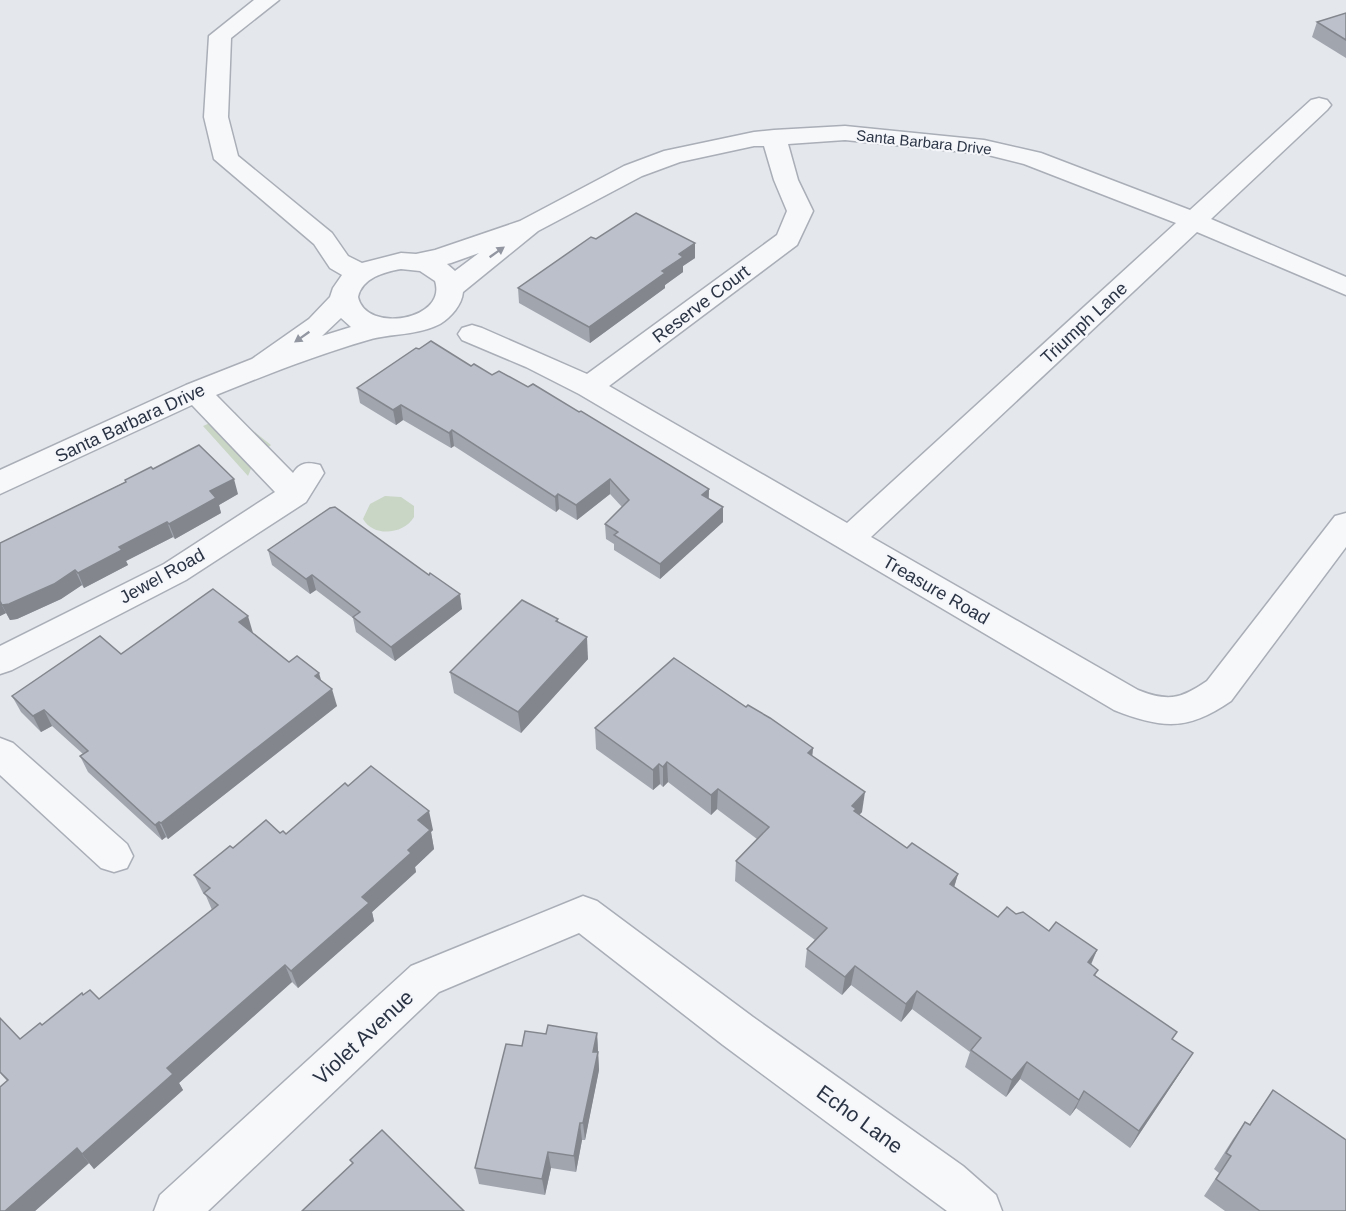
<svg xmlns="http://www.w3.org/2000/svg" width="1346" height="1211" font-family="Helvetica,sans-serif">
<rect width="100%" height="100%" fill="#e4e7ec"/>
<g fill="#c9d6c5">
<polygon points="235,412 246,425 271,445 255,459 248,476 203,426"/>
<path d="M 385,496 L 401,497 L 414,506 L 414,517 C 404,534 374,538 363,519 L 370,504 Z"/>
</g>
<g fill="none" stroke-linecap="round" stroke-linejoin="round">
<g stroke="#a9aeb7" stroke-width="3">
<g id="minor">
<path d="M 254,0 L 279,0 L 231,38 L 228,117 L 238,156 L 332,233 L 348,256 L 362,263 L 401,253 L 416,254 L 435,250 L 520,221 L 624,166 L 664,151 L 754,132 L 774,130 L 845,126 L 984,140 L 1041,153 L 1190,210 L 1311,100 L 1319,98 L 1327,100 L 1331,105 L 1327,110 L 1211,219 L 1346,277 L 1346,295 L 1197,232 L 871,537 L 1138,690 C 1168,702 1181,699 1207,681 L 1335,516 L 1346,513 L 1346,547 L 1231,701 C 1188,731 1162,729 1114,710 L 579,394 L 526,367 L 462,340 L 458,334 L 462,328 L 472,325 L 482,328 L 587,374 L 777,235 L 787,211 L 774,180 L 764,146 L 754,146 L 680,162 L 642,176 L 538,231 L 463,292 C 462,305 451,317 440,324 C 417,336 391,333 368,340 C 316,355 266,375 216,395 L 293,473 C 300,462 308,462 320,465 L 324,473 L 306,502 L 186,580 L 12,670 L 0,674 L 0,646 L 164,564 L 275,492 L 192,405 L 0,494 L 0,470 L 186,385 L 252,359 L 309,319 L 330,297 L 333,288 L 342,275 L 330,268 L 314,244 L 214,159 L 204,117 L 209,36 ZM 845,140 L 984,154 L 1024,164 L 1176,223 L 847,523 L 609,386 L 797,245 L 813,211 L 798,180 L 788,144 ZM 479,253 L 455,271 L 447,264 L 451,263 ZM 401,269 L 420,271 L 435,281 C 448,320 366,334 358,297 C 362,278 384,272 401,269 ZM 341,318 L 351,327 L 322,336 Z"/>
<polygon points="0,738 13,743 127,844 133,856 127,868 114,872 101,868 0,775"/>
<polygon points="583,896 597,901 753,1017 963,1166 996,1195 1002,1211 947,1211 723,1045 579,933 439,992 208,1211 154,1211 160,1195 411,966"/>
</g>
</g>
<use href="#minor" fill="#f7f8fa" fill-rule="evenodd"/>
</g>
<g fill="#a1a5ae">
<polygon points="1346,13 1346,58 1312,37 1317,22"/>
<polygon points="596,239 695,243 695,258 683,266 683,272 665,285 665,288 590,343 519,303 518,288"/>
<polygon points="471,366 492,375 528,387 709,489 709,499 723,507 723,522 660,579 614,550 614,544 606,539 605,524 622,507 610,494 577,520 559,509 556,512 454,446 451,448 403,420 396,425 360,403 357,388"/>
<polygon points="153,469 238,494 219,505 221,513 175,539 173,537 126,561 128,565 84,588 82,585 61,599 17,619 10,620 6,613 0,616 0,543 125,482 125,480"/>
<polygon points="268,550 462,609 395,661 356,632 353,618 316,590 310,594 272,565"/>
<polygon points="558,619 558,622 588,659 521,733 454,693 450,672"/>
<polygon points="253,633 289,662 321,681 337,706 168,839 166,837 162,840 88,772 80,756 83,754 52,726 41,732 21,712 12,696 121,654"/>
<polygon points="746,707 813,748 812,756 862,812 859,815 907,848 958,874 954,887 998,917 1016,914 1049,931 1097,950 1091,965 1098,970 1095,976 1172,1039 1182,1070 1130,1148 1076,1108 1070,1116 1020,1079 1006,1097 965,1067 970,1052 912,1009 901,1022 851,985 842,995 805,967 807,949 815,940 735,881 736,861 757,839 717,809 711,815 668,782 663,787 660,784 653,790 596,749 595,728"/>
<polygon points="348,786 433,830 431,832 434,849 415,867 416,872 372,912 374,921 298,988 292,982 179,1083 183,1090 94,1169 89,1163 35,1211 0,1211 7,1081 0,1073 0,1018 20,1039 42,1025 83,995 99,999 212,910 206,896 203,893 194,875 233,848 280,833 286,834"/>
<polygon points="597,1033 599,1070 585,1140 582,1140 576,1172 551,1168 545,1195 479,1184 475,1168 522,1046 546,1034"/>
<polygon points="1273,1090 1346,1211 1225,1211 1204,1196 1219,1173 1214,1169 1233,1139 1245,1122 1249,1125"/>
</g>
<g fill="#83868d">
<polygon points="695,243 695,258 683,266 683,272 665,285 665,288 590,343 589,327 662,271 679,254"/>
<polygon points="401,405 403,420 396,425 393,410"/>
<polygon points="452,430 454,446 451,448 449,433"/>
<polygon points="234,479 238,494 219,505 221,513 175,539 169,524 210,491"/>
<polygon points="610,479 610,494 577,520 576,505"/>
<polygon points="709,489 708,504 702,495"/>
<polygon points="558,494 559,509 556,512 555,497"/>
<polygon points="723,507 723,522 660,579 660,564"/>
<polygon points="167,522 173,537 126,561 128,565 84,588 78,573 119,547"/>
<polygon points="75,570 82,585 61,599 17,619 10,620 2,605"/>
<polygon points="312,575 316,590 310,594 306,579"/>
<polygon points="460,594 462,609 395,661 391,647"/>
<polygon points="0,602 6,613 0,616"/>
<polygon points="248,616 253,633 245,639 239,622"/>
<polygon points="587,637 588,659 521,733 518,712"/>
<polygon points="319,673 324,690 315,676"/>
<polygon points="332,689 337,706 168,839 161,823"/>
<polygon points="44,710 52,726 41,732 33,716"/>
<polygon points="813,748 811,768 808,753"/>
<polygon points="667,762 668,782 663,787 663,767"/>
<polygon points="659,764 660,784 653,790 653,770"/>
<polygon points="718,789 717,809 711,815 711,795"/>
<polygon points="865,792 862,812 854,820 852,806"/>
<polygon points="429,811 433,830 431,832 434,849 415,867 416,872 372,912 374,921 298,988 291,971 408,850 418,820"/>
<polygon points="159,822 166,837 162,840 155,825"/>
<polygon points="958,874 952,894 950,884"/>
<polygon points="1097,950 1089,968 1088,962"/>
<polygon points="285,965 292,982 179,1083 183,1090 94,1169 82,1154 167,1068"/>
<polygon points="855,966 851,985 842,995 845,977"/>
<polygon points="917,991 912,1009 901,1022 906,1004"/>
<polygon points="597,1033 599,1070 585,1140 583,1123 593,1052"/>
<polygon points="1193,1053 1182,1070 1130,1148 1139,1131"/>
<polygon points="1027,1062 1020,1079 1006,1097 1012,1080"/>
<polygon points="1084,1091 1076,1108 1070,1116 1079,1100"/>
<polygon points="580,1123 582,1140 576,1172 574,1156"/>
<polygon points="77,1148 89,1163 35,1211 5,1211"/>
<polygon points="548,1152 551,1168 545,1195 542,1179"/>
</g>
<g fill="#bbc0ca" stroke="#83868d" stroke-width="1.5">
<polygon points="1346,13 1346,40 1317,22"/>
<polygon points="636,213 695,243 679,254 683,257 662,271 665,273 589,327 518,288 591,237 596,239"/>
<polygon points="431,341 471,366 474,364 492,375 499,371 528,387 533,384 579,412 581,411 709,489 702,495 723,507 660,564 614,535 618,532 605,524 629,500 610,479 576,505 558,494 555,497 452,430 449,433 401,405 393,410 357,388 416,348 419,349"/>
<polygon points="199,445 234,479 210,491 216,498 169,524 167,522 119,547 122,550 78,573 75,570 54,584 9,604 2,605 0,601 0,543 126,482 125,480 151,467 153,469"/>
<polygon points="335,507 429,575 430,573 460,594 391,647 353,617 360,612 312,575 306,579 268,550 330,508"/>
<polygon points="213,589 248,616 239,622 289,662 297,656 319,673 315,676 332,689 161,823 159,822 155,825 80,756 88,751 44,710 33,716 12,696 100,636 121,654"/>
<polygon points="522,600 558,619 556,621 587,637 518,712 450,672"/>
<polygon points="674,658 746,707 748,705 770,718 813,748 808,753 865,792 852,806 856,809 854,811 907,848 912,843 958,874 950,884 998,917 1007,907 1016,914 1023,912 1049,931 1056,922 1097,950 1088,962 1098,970 1094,975 1177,1032 1172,1039 1193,1053 1139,1131 1084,1091 1079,1100 1027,1062 1012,1080 971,1050 981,1038 917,991 906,1004 855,966 845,977 807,949 827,928 736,861 769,827 718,789 711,795 667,762 663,767 659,764 653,770 595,728"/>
<polygon points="371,766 429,811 418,820 430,830 408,850 411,853 362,897 369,903 291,971 285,965 167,1068 173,1074 82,1154 77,1148 5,1211 0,1211 0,1087 8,1080 0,1072 0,1018 20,1039 40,1023 42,1025 82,993 83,995 90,990 99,999 218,905 204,893 210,888 194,875 230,846 233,848 266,820 280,833 283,831 286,834 345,783 348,786"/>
<polygon points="548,1025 597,1033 593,1052 598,1052 583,1123 580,1123 574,1156 548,1152 542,1179 475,1168 506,1044 522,1046 525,1031 546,1034"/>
<polygon points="1273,1090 1346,1140 1346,1211 1260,1211 1216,1179 1231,1156 1226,1153 1245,1122 1250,1125"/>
<polygon points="382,1130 464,1211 302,1211 353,1163 350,1160"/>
</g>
<defs><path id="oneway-solid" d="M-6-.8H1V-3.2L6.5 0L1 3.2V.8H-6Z" transform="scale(1.5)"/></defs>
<g fill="#9196a0">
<use href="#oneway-solid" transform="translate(497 252) rotate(-35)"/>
<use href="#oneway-solid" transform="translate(302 337) rotate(145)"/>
</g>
<g text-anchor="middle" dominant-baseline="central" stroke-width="4.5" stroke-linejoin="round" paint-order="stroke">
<g font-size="15" fill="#2b3445" stroke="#f4f6f9">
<text transform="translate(924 142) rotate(6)">Santa Barbara Drive</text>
</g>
<g font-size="18" fill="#2b3445" stroke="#f4f6f9">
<text transform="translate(701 304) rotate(-37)">Reserve Court</text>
<text transform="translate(1084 323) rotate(-43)">Triumph Lane</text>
<text transform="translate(130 423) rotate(-25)">Santa Barbara Drive</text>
<text transform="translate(162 576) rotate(-29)">Jewel Road</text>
<text transform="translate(936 590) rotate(30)">Treasure Road</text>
</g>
<g font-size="21" fill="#2b3445" stroke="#f4f6f9">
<text transform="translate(363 1037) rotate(-43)">Violet Avenue</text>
<text transform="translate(860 1119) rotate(36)">Echo Lane</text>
</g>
</g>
</svg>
